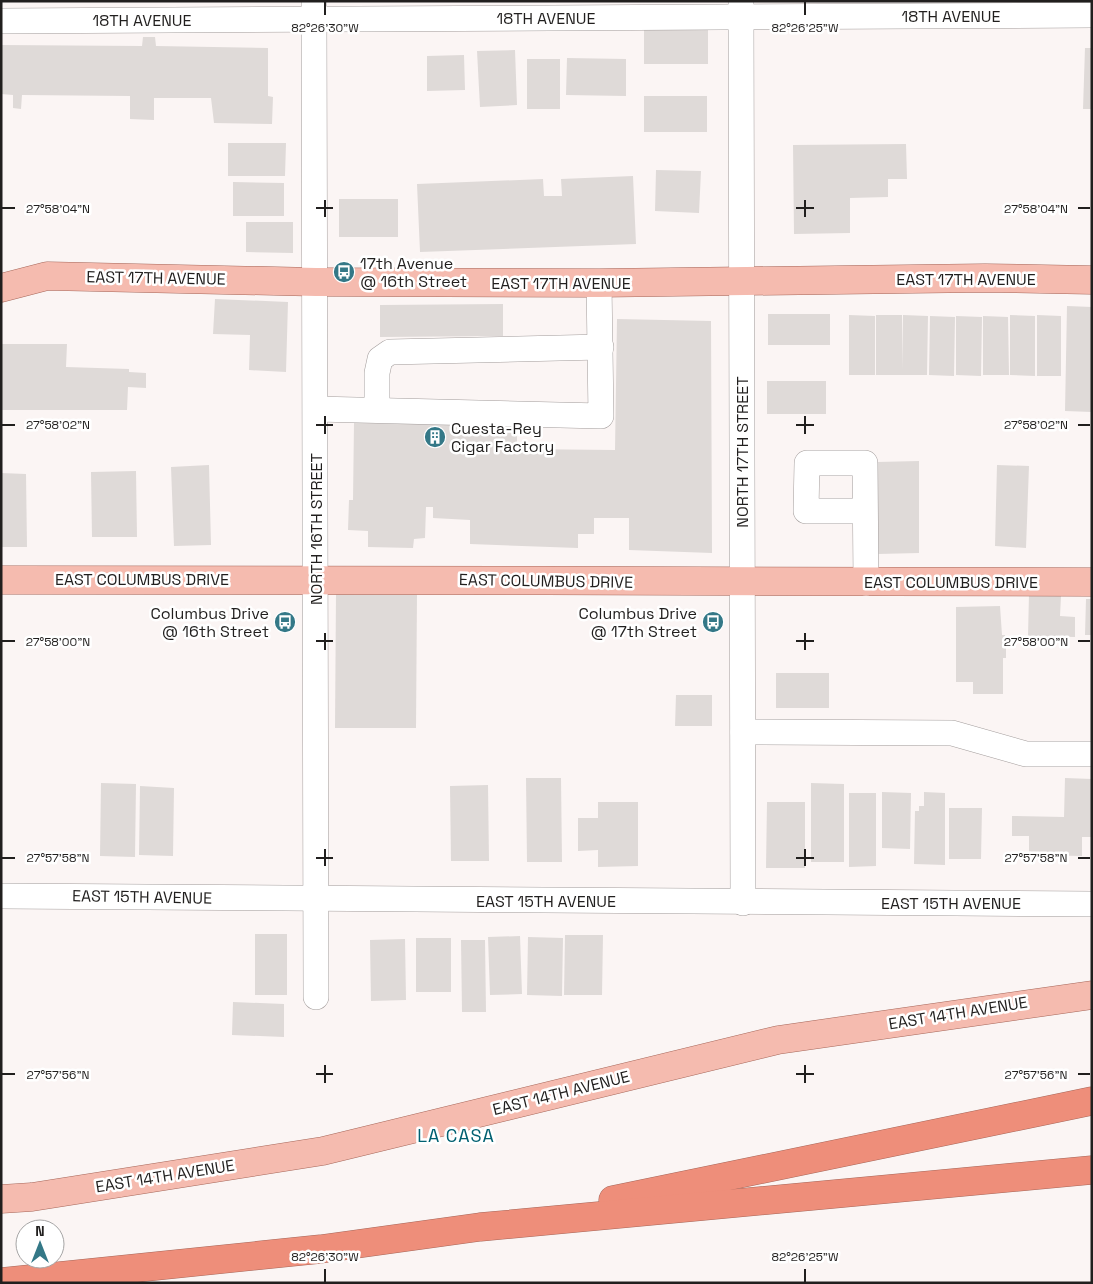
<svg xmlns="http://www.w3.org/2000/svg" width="1093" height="1284" font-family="'Space Grotesk',sans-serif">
<rect width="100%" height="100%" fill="#fbf5f4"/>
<g fill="#dfdad8">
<rect x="644" y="26" width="64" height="38"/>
<polygon points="143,37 155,37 156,46 268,48 268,96 273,97 272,124 214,123 211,98 154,98 154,120 130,119 130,96 22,95 21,109 13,108 13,95 1,94 1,45 142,46"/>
<polygon points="1085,48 1092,48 1092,109 1083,109"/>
<polygon points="515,50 517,105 480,107 477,51"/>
<polygon points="464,55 465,90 427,91 427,56"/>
<polygon points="567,58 626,59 626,96 566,95"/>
<rect x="527" y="59" width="33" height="50"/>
<rect x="644" y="96" width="63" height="36"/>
<polygon points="228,143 286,143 285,176 228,176"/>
<polygon points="906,144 907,179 888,179 888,197 850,198 850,233 794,234 793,145"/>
<polygon points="656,170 701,171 699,213 655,211"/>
<polygon points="633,176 636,244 420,252 417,184 543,179 544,196 562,196 561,179"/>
<polygon points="233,182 284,183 284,216 233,216"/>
<rect x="339" y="199" width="59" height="38"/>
<polygon points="246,222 293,222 293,253 246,252"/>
<polygon points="215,299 288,302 286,372 249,370 250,335 213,334"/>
<polygon points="503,304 503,336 380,337 380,305"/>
<polygon points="1067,306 1092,307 1092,412 1065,411"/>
<rect x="768" y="314" width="62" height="31"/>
<polygon points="849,315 875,316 875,375 849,375"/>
<polygon points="876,315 902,315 902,370 903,315 928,316 927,375 876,375"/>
<polygon points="1010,315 1035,316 1035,376 1010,375"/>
<polygon points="1037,315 1061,316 1061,376 1037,376"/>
<polygon points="930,316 955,317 954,376 929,375"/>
<polygon points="956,316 982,317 981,376 956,375"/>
<polygon points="983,316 1008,317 1009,375 983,375"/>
<polygon points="617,319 711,321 712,553 629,550 629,518 594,518 594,534 578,534 578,548 470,544 470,520 433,518 433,507 426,507 425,538 414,539 413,548 368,547 368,531 348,530 349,500 353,500 354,423 517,425 517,449 615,450"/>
<polygon points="1,344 67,344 66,367 129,369 129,372 146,373 146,388 128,387 127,410 1,410"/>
<rect x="767" y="381" width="59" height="33"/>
<polygon points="919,461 919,553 878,554 877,462"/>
<polygon points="209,465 211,545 174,546 171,467"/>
<polygon points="997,465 1029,466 1026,548 995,546"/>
<polygon points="136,471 137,537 92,537 91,472"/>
<polygon points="1,473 26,474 27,547 1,547"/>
<polygon points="336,593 417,593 416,728 335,728"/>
<polygon points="1029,594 1061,596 1060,616 1075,617 1075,637 1028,636"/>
<polygon points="1086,599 1092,599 1092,635 1085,635"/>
<polygon points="1000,606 1002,635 1005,635 1006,649 1006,658 1003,658 1003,694 973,694 973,682 956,682 956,607"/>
<rect x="776" y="673" width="53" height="35"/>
<polygon points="676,695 712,695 712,726 675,726"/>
<polygon points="526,778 561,778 562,862 527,862"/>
<polygon points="1065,778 1092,779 1092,837 1082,837 1082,856 1029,855 1029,836 1012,836 1012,816 1064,817"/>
<polygon points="101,783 136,784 135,857 100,856"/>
<polygon points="811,783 844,784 844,862 811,862"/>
<polygon points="488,785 489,861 451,861 450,786"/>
<polygon points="140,786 174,788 173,856 139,855"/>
<polygon points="882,792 911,793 910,849 882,848"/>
<polygon points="924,792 945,793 945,865 914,864 915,811 919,811 919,806 924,806"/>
<polygon points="849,793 876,793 876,866 849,867"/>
<polygon points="598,802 638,802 638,866 598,867 598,850 578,851 578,818 598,818"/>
<polygon points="767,802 805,802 805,868 766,868"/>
<polygon points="949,808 982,808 981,859 949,859"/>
<rect x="255" y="934" width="32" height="61"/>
<polygon points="565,935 603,935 602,995 564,995"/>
<polygon points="520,936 522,994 490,995 488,937"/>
<polygon points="528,937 563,938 562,996 527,995"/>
<rect x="416" y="938" width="35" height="54"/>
<polygon points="405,939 406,1000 371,1001 370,940"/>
<polygon points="461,940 485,940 486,1012 462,1012"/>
<polygon points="233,1002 284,1004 284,1037 232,1035"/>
</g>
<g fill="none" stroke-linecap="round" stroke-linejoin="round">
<g stroke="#a39d9c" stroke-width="26">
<g id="minor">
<polyline points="314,1 316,997"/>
<polyline points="741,1 743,903"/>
<polyline points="1,21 1092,15"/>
<polyline points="316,409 601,416 599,283"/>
<polyline points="377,410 377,373 380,359 390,352 601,347"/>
<polyline points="865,511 806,511 807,463 865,463 866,583"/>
<polyline points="743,732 952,733 1026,754 1092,754"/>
<polyline points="1,896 1092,904"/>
</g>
</g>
<g stroke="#a6675a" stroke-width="29">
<g id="major">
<polyline points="1,288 47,276 316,282 599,283 985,278 1092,280"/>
<path d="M 1,580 C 365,578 728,583 1092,582"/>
<polyline points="1,1199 32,1197 323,1151 778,1040 1092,995"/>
</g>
</g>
<g stroke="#a6675a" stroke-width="29">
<g id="highway">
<polyline points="613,1200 1092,1101"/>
<polyline points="1,1282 321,1249 480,1227 1092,1170"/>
</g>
</g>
<use href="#minor" stroke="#fff" stroke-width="25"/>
<use href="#major" stroke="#f5bbaf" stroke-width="28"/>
<use href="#highway" stroke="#ee8e7a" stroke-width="28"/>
</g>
<path fill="none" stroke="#211f1e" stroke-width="2" d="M 325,2 L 325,15M 805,2 L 805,15M 325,200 L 325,217M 805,200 L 805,217M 2,208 L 15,208M 316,208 L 333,208M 796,208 L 814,208M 1078,208 L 1090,208M 325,416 L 325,434M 805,416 L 805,434M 2,425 L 15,425M 316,425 L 333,425M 796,425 L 814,425M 1078,425 L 1090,425M 325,633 L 325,650M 805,633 L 805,650M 2,641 L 15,641M 316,641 L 333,641M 796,641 L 814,641M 1078,641 L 1090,641M 325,849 L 325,866M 805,849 L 805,866M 2,858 L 15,858M 316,858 L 333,858M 796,858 L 814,858M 1078,858 L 1090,858M 325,1065 L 325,1083M 805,1065 L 805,1083M 2,1074 L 15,1074M 316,1074 L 333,1074M 796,1074 L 814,1074M 1078,1074 L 1090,1074M 325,1269 L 325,1282M 805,1269 L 805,1282"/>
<defs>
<g id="bus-disc" transform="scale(1.125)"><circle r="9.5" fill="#347887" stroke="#fff"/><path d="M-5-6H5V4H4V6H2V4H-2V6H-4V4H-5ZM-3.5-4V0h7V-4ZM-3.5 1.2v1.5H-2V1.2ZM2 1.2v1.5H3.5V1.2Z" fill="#fff"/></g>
<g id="building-disc" transform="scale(1.125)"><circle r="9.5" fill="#347887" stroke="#fff"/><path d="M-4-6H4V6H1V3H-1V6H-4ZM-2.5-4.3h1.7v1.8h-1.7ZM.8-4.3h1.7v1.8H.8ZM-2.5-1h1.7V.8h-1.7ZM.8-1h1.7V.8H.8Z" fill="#fff"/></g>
</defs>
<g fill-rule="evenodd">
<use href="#bus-disc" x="344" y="272"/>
<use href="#building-disc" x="435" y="437"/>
<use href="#bus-disc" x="285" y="622"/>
<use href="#bus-disc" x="713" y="622"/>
</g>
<g text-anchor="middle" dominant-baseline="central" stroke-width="5" stroke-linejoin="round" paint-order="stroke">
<g font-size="16" fill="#211f1e" stroke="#fff">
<text x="951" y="16">18TH AVENUE</text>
<text x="546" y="18">18TH AVENUE</text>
<text x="142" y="20">18TH AVENUE</text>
<text transform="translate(156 278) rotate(1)">EAST 17TH AVENUE</text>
<text x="966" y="279">EAST 17TH AVENUE</text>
<text x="561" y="283">EAST 17TH AVENUE</text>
<text transform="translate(742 452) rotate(-90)">NORTH 17TH STREET</text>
<text transform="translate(316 529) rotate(-90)">NORTH 16TH STREET</text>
<text x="142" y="579">EAST COLUMBUS DRIVE</text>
<text transform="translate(546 581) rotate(1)">EAST COLUMBUS DRIVE</text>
<text x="951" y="582">EAST COLUMBUS DRIVE</text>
<text transform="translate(142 897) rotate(1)">EAST 15TH AVENUE</text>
<text x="546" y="901">EAST 15TH AVENUE</text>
<text x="951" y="903">EAST 15TH AVENUE</text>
<text transform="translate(958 1013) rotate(-9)">EAST 14TH AVENUE</text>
<text transform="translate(561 1093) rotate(-14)">EAST 14TH AVENUE</text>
<text transform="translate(165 1176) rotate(-9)">EAST 14TH AVENUE</text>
</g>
<g font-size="16" fill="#211f1e" stroke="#fff" text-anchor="start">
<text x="360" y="263">17th Avenue<tspan x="360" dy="18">@ 16th Street</tspan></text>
<text x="451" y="428">Cuesta-Rey<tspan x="451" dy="18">Cigar Factory</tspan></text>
<text x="269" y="613" text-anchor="end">Columbus Drive<tspan x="269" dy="18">@ 16th Street</tspan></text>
<text x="697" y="613" text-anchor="end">Columbus Drive<tspan x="697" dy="18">@ 17th Street</tspan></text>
</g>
<g font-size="18" letter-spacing="1" fill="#006071" stroke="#fff">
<text x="456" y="1135">LA CASA</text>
</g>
</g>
<g font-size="12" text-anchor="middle" fill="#211f1e" stroke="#fff" stroke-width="5" stroke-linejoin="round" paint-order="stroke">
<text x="325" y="32">82°26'30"W</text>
<text x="805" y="32">82°26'25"W</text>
<text x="58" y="213">27°58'04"N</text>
<text x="1036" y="213">27°58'04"N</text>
<text x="58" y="429">27°58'02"N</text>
<text x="1036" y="429">27°58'02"N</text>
<text x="58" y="646">27°58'00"N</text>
<text x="1036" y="646">27°58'00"N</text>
<text x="58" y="862">27°57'58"N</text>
<text x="1036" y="862">27°57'58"N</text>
<text x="58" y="1079">27°57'56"N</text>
<text x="1036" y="1079">27°57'56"N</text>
<text x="325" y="1261">82°26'30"W</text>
<text x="805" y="1261">82°26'25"W</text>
</g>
<rect width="1093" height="1284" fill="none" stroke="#211f1e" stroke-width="5"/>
<g transform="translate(40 1244)"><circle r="24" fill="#ffffff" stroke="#a6a5a5"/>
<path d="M0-4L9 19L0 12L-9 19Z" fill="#347887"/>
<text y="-8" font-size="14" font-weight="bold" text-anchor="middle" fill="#211f1e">N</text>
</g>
</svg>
